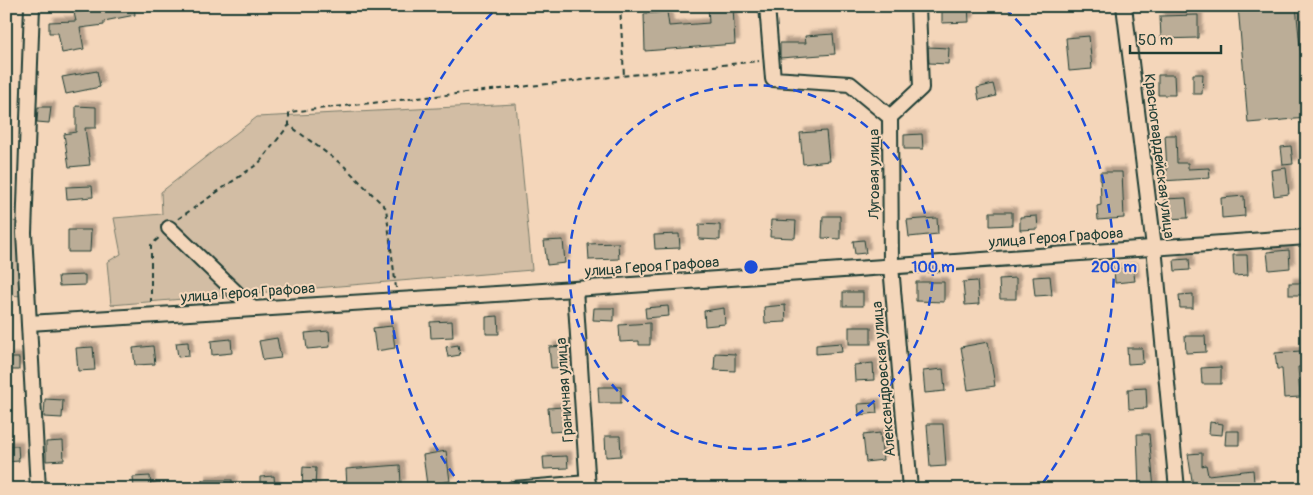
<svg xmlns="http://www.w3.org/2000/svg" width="1313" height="495" font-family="Pangolin,sans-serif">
<defs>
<filter id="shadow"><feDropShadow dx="4.5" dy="-4.5" stdDeviation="1" flood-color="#0004"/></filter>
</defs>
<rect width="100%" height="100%" fill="#f4d6ba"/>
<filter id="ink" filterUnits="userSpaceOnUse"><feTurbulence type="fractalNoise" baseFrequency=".02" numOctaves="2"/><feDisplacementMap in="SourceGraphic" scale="10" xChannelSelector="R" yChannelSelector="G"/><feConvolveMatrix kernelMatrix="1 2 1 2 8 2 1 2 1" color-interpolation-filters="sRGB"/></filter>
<g filter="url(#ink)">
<g fill="#d2bda4" stroke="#787d6c">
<polygon points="516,104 532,270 111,305 107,262 121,254 114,218 162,214 161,192 257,117"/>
<polygon points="6,220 25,223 24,296 6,295"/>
</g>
<g fill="#bbad97" stroke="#1f3d34" filter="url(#shadow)">
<polygon points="112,6 134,6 135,15 104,21 104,25 80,28 84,49 62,53 58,33 49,33 49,22 76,21 74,13 112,8"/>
<polygon points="708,6 733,6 735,44 645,51 644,14 667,12 669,26 709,23"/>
<polygon points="942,6 968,6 969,22 942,23"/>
<polygon points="1238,6 1296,6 1307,118 1248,123"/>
<polygon points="1198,15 1198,38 1161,39 1160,16"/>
<polygon points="833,34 835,54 780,58 780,43 806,43 805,36"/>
<polygon points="1089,36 1092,69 1069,71 1066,38"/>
<polygon points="928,47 949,48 948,64 929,63"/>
<polygon points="97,71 100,87 66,94 62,77"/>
<polygon points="1193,74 1203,74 1202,94 1193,94"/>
<polygon points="1158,75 1174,75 1175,95 1158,95"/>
<polygon points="993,84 996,96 979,100 977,88"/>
<polygon points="76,106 96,107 96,128 85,128 90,165 69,167 64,134 76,132"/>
<polygon points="38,107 51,107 49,123 37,122"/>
<polygon points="826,131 829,161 803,164 800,133"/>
<polygon points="922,134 923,149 904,149 904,135"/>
<polygon points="1165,135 1176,135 1177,163 1188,163 1188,169 1209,168 1210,178 1162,181 1161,171 1167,171"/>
<polygon points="1291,146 1293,164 1283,165 1281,147"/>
<polygon points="1286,168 1289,194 1274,196 1271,170"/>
<polygon points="1100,172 1122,172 1124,218 1098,220 1097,206 1101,205"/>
<polygon points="92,186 93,197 67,199 66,187"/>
<polygon points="1244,196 1245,216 1222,218 1221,198"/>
<polygon points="1186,198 1188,218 1165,219 1164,199"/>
<polygon points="990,212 1012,212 1012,225 990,226"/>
<polygon points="823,216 840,216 840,239 822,238"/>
<polygon points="1037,216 1038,229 1020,230 1020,217"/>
<polygon points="937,218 938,234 909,237 907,220"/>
<polygon points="771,220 796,221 795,238 770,237"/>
<polygon points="699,224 720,225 720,240 699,239"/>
<polygon points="68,230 91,230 90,252 68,252"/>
<polygon points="679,234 680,248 655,249 654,235"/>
<polygon points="563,240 565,263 547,265 544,241"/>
<polygon points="864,240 866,253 855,254 853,241"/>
<polygon points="618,243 619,259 589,260 588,244"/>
<polygon points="1289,250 1290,268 1269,270 1267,252"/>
<polygon points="1233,255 1247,255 1248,275 1234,276"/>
<polygon points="1189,259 1190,270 1175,271 1174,260"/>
<polygon points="1133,267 1135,281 1115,283 1114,269"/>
<polygon points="85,275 85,285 59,286 58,276"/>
<polygon points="1050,276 1052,295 1035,296 1033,277"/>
<polygon points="1016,278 1016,299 1000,299 999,279"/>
<polygon points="977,281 979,304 965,305 963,282"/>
<polygon points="916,282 944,282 944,302 916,301"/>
<rect x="1289" y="283" width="17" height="12"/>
<rect x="843" y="292" width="20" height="14"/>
<polygon points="1193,294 1193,308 1180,308 1179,295"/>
<polygon points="785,305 786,322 765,323 764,307"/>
<polygon points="668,306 669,316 646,318 645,308"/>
<polygon points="594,308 614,308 614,321 593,320"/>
<polygon points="724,308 725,324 705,326 704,311"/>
<polygon points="498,316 499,334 486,334 486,317"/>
<polygon points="452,321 453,337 431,338 430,322"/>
<polygon points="650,323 650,345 639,345 639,341 620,342 619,325"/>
<polygon points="392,326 395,348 376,351 373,328"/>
<rect x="849" y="327" width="22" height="17"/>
<polygon points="329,331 330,347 307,349 305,333"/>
<polygon points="1185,336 1205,336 1206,352 1186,353"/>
<polygon points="277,338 281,358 263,360 259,341"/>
<polygon points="231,339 232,353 212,355 211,341"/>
<polygon points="188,342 189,356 178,357 176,343"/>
<polygon points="988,342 995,386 968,390 961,347"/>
<polygon points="841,343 842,352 816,354 816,345"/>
<polygon points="458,345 460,355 448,357 446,347"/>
<polygon points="153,346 155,364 135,365 133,348"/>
<polygon points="566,346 567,367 551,368 549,347"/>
<polygon points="93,347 95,370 78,371 76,348"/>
<polygon points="1127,348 1142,348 1143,363 1128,364"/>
<polygon points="1300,351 1301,367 1298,367 1300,397 1284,398 1282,369 1277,369 1275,353"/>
<polygon points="715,353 735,354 735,371 714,370"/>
<rect x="8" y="358" width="11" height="12"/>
<polygon points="873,363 874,380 855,381 854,365"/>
<polygon points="1221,367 1221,384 1202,384 1201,368"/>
<polygon points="943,369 945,391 925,393 923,371"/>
<polygon points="598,387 621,387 621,403 599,403"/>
<polygon points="1146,388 1147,408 1129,409 1128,389"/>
<polygon points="45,399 63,400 62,418 44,417"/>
<polygon points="876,403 877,413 859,415 858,404"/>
<polygon points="564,407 565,431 550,432 548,408"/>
<polygon points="1210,422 1223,424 1222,435 1209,434"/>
<polygon points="927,424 943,424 946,466 930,467"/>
<polygon points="1226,431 1239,431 1239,445 1225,445"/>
<polygon points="880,433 883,460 866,462 863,435"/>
<polygon points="1137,434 1149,434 1154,489 1139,489"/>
<polygon points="605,436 620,436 621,456 606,457"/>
<polygon points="63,441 64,460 46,461 46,442"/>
<polygon points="6,446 18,446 19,461 6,462"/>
<polygon points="446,451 450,481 427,485 423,455"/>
<polygon points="1202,453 1202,466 1206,465 1208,475 1253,470 1254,482 1193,487 1188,454"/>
<polygon points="567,456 568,468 544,469 543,457"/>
<polygon points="400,465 401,484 347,487 346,469"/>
<polygon points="303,467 316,468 315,487 302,486"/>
<polygon points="150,476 151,489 134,489 133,477"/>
<polygon points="274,476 275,489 260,489 260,477"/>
<rect x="202" y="480" width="30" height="9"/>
</g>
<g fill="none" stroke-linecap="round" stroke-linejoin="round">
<g stroke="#1f3d34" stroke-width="18">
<g id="minor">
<polyline points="32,6 24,233 38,489"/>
<polyline points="767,6 773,79 850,84 890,117"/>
<polyline points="1124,6 1154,247 1177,489"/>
<polyline points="169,228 253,309"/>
<polyline points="575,289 588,489"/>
<polyline points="29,323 575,289 1307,237"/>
<polyline points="513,489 588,483"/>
<polyline points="910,489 891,266 890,117 921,88 918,6"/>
</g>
</g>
<g stroke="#1f3d34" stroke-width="2" stroke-dasharray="5 4" stroke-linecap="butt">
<polyline points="620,6 624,76"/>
<polyline points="178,219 259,163 289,125"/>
<polyline points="396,288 386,208 344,166 289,125 289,112 759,61"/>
<polyline points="151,303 151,245 160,237"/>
</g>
<use href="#minor" stroke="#f4d6ba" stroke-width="14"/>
</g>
</g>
<g fill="none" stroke="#1d4ed8" stroke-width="2.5" stroke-dasharray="9 6">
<circle cx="751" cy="267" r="182"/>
<path d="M463 488A363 363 0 0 1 497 8M1005 8A363 363 0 0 1 1039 488"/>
</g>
<g text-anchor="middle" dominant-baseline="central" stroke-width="4" stroke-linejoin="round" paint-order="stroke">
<g font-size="15" fill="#1f3d34" stroke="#f4d6ba">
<text transform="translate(1159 156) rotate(83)">Красногвардейская улица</text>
<text transform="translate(874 174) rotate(-90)">Луговая улица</text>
<text transform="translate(1056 238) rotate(-4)">улица Героя Графова</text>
<text transform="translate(652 267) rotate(-4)">улица Героя Графова</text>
<text transform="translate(248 293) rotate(-4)">улица Героя Графова</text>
<text transform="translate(884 379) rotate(-95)">Александровская улица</text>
<text transform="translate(565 390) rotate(-94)">Граничная улица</text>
</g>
</g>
<circle cx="751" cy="267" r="8" fill="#1d4ed8" stroke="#f4d6ba" stroke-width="2.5"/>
<g font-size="15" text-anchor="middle" font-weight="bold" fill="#1d4ed8" stroke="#f4d6ba" stroke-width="4" stroke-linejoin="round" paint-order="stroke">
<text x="933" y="272">100 m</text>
<text x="1114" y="272">200 m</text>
</g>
<rect width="1313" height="495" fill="none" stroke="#f4d6ba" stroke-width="25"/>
<rect x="12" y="12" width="1288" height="470" fill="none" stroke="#1f3d34" stroke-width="2" filter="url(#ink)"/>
<path d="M1130 45v8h91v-8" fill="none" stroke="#1f3d34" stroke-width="2.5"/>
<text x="1138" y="45" font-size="15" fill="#1f3d34" stroke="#f4d6ba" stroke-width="4" paint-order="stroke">50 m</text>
</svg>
